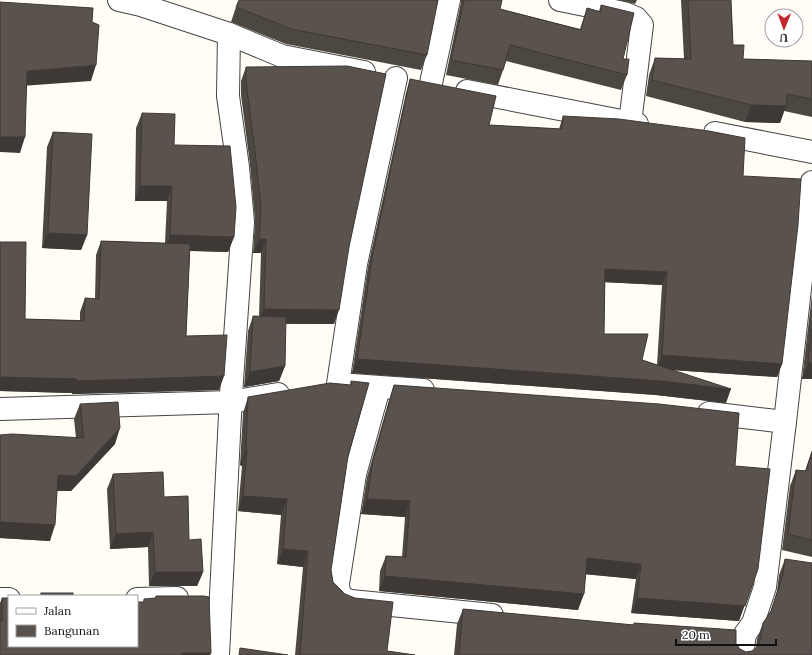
<svg xmlns="http://www.w3.org/2000/svg" width="812" height="655" font-family="Lora,serif">
<rect width="100%" height="100%" fill="#fffdf5"/>
<g fill="none" stroke-linecap="round" stroke-linejoin="round">
<g stroke="#444" stroke-width="24">
<g id="minor">
<polyline points="119,0 141,5 229,34 282,56 364,72"/>
<polyline points="560,0 624,13 636,18 642,25 630,123"/>
<polyline points="396,78 356,264 338,384 423,390"/>
<polyline points="431,83 449,0"/>
<polyline points="467,91 637,124"/>
<polyline points="715,133 812,152"/>
<path d="M 379,388 L 355,474 L 338,584 C 339,595 341,598 351,601 L 492,615"/>
<polyline points="0,409 231,402 278,394"/>
<polyline points="709,413 785,422 765,587 753,623 745,634 742,655"/>
<polyline points="785,422 812,182"/>
<polyline points="0,599 9,599"/>
<polyline points="137,599 177,598"/>
<polyline points="218,655 231,395 243,222 238,167 228,96 229,34"/>
</g>
</g>
<use href="#minor" stroke="#fff" stroke-width="22"/>
</g>
<g fill="#4d4742" fill-rule="evenodd">
<polygon points="461,0 502,0 500,9 580,29 587,8 599,11 601,5 623,59 627,75 621,90 506,61 498,85 446,75 461,2"/>
<polygon points="618,0 637,0 635,4"/>
<polygon points="681,0 731,0 733,45 743,59 812,61 812,117 784,111 780,123 745,122 646,96 649,75 655,58 684,59"/>
<polygon points="236,7 427,55 421,70 286,44 231,22"/>
<polygon points="246,67 349,247 334,324 285,324 285,366 279,381 244,387 248,331 253,316 259,317 261,253 253,253 255,221 250,165 241,95 241,81"/>
<path d="M 410,79 L 489,125 L 559,129 L 563,116 L 743,176 L 782,364 L 777,377 L 672,370 L 726,403 L 656,395 L 352,373 L 368,266 L 406,93 ZM 605,282 L 662,285 L 657,365 L 642,360 L 604,334 Z"/>
<polygon points="142,113 174,145 234,237 228,252 190,251 186,336 219,390 72,394 72,393 0,391 0,242 25,319 80,320 80,312 85,298 95,299 96,255 101,241 165,243 167,201 135,201 136,128"/>
<polygon points="53,132 87,235 81,250 42,248 47,147"/>
<polygon points="812,294 812,379 802,379"/>
<polygon points="351,381 348,456 331,570 333,582 387,651 415,655 295,655 303,567 277,564 281,515 238,511 242,466 240,465 243,413 248,397 350,385"/>
<polygon points="394,385 735,466 739,621 631,613 636,579 586,574 578,610 379,591 380,571 386,556 402,557 405,517 361,514 367,477 389,400"/>
<polygon points="80,404 115,444 71,491 57,491 50,541 0,538 0,435 76,438 74,419"/>
<polygon points="812,450 812,557 782,550 790,486 796,470 805,471"/>
<polygon points="113,474 164,497 189,540 203,572 197,586 149,586 148,547 110,549 107,489"/>
<polygon points="785,559 812,655 454,655 457,624 463,609 633,625 634,623 736,644 740,649 746,652 752,651 756,649 757,639 763,623 770,613 777,591 779,575"/>
<polygon points="156,596 211,653 210,655 0,655 0,603 2,598 9,646 143,602 144,599 155,598"/>
</g>
<g fill="#3f3936">
<polygon points="96,65 91,81 21,86 27,71"/>
<polygon points="751,105 786,106 780,123 745,122"/>
<polygon points="0,137 25,137 20,153 0,152"/>
<polygon points="140,186 172,186 167,201 135,201"/>
<polygon points="48,233 87,235 81,250 42,248"/>
<polygon points="170,235 234,237 228,252 165,250"/>
<polygon points="259,239 266,239 261,253 253,253"/>
<polygon points="605,269 667,272 662,285 600,282"/>
<polygon points="264,309 339,310 334,324 259,323"/>
<polygon points="662,355 782,364 777,377 657,369"/>
<polygon points="357,359 661,381 731,389 726,403 656,395 352,373"/>
<polygon points="808,363 812,363 812,379 802,379"/>
<polygon points="285,366 279,381 244,387 250,372"/>
<polygon points="224,376 219,390 72,394 77,381"/>
<polygon points="0,377 77,379 72,393 0,391"/>
<polygon points="120,428 115,444 71,491 52,490 58,475"/>
<polygon points="246,450 247,450 242,466 240,465"/>
<polygon points="243,496 287,499 281,515 238,511"/>
<polygon points="367,499 410,501 405,517 361,514"/>
<polygon points="0,522 55,525 50,541 0,538"/>
<polygon points="153,532 148,547 110,549 116,534"/>
<polygon points="283,549 308,551 303,567 277,564"/>
<polygon points="587,558 641,564 636,579 582,574"/>
<polygon points="758,569 739,621 631,613 637,598"/>
<polygon points="155,572 203,572 197,586 149,586"/>
<polygon points="385,576 584,594 578,610 379,591"/>
<polygon points="182,653 211,653 210,655 182,655"/>
</g>
<g fill="#5a524d" stroke="#3f3936">
<polygon points="239,0 438,0 427,55 291,29 236,7"/>
<polygon points="464,0 502,0 500,9 581,30 587,8 601,12 601,5 634,13 623,59 629,59 627,75 510,45 503,70 451,60"/>
<polygon points="688,0 731,0 733,45 744,45 743,59 812,61 812,99 787,94 786,106 751,105 652,80 655,58 691,59"/>
<polygon points="0,2 93,8 92,22 99,25 96,65 27,71 25,137 0,137"/>
<polygon points="347,66 386,74 349,247 339,310 264,309 266,239 259,239 261,207 255,151 246,81 246,67"/>
<polygon points="410,79 496,96 489,125 562,129 563,116 619,119 709,131 745,138 743,176 801,179 798,225 782,364 662,355 667,272 605,269 604,334 648,334 642,360 731,389 661,381 357,359 373,253"/>
<polygon points="142,113 175,114 174,145 230,146 236,207 234,237 170,235 172,186 140,186"/>
<polygon points="53,132 92,134 87,235 48,233"/>
<polygon points="101,241 190,244 186,336 227,335 224,376 77,381 77,379 0,377 0,242 26,242 25,319 84,321 85,298 99,299"/>
<polygon points="253,316 286,317 285,366 250,372"/>
<polygon points="812,329 812,363 808,363"/>
<polygon points="351,381 369,383 348,456 331,570 333,582 345,594 355,598 393,602 387,651 415,655 300,655 308,551 283,549 287,499 243,496 247,450 246,450 248,397 330,383 351,385"/>
<polygon points="394,385 659,404 739,413 735,466 770,469 758,569 745,606 637,598 641,564 587,558 584,594 385,576 386,556 406,557 410,501 367,499 373,461"/>
<polygon points="118,402 120,428 76,476 58,475 55,525 0,522 0,435 12,434 84,438 80,404"/>
<polygon points="812,452 812,540 788,534 796,470 806,471"/>
<polygon points="163,472 164,497 188,496 189,540 201,539 203,572 155,572 153,532 116,534 113,474"/>
<polygon points="785,559 812,563 812,655 459,655 463,609 634,625 634,623 736,630 736,644 740,649 746,652 752,651 757,647 760,641 763,623 771,611 783,575"/>
<rect x="41" y="593" width="32" height="3"/>
<polygon points="156,596 204,596 209,597 211,653 182,653 182,655 0,655 0,621 2,621 2,598 9,598 9,646 137,646 137,602 144,602 144,599 156,598"/>
<polygon points="240,648 288,655 239,655"/>
</g>
<rect x="8" y="595" width="130" height="52" fill="#ffffff" stroke="#a0a0a0"/>
<rect x="16" y="608" width="20" height="6" fill="#ffffff" stroke="#a0a0a0"/>
<text x="44" y="615" font-size="12" fill="#111111">Jalan</text>
<rect x="16" y="625" width="20" height="12" fill="#5a524d" stroke="#a0a0a0"/>
<text x="44" y="635" font-size="12" fill="#111111">Bangunan</text>
<g transform="translate(784 28) rotate(181)"><circle r="19" fill="#ffffff" stroke="#a0a0a0"/>
<path d="M0-3L7 15L0 10L-7 15Z" fill="#c4262e"/>
<text y="-6" font-size="11" font-weight="bold" text-anchor="middle" fill="#111111">U</text>
</g>
<path d="M676 639v6h100v-6" fill="none" stroke="#111111" stroke-width="2"/>
<text x="682" y="639" font-size="12" fill="#111111" stroke="#ffffff" stroke-width="3" paint-order="stroke">20 m</text>
</svg>
